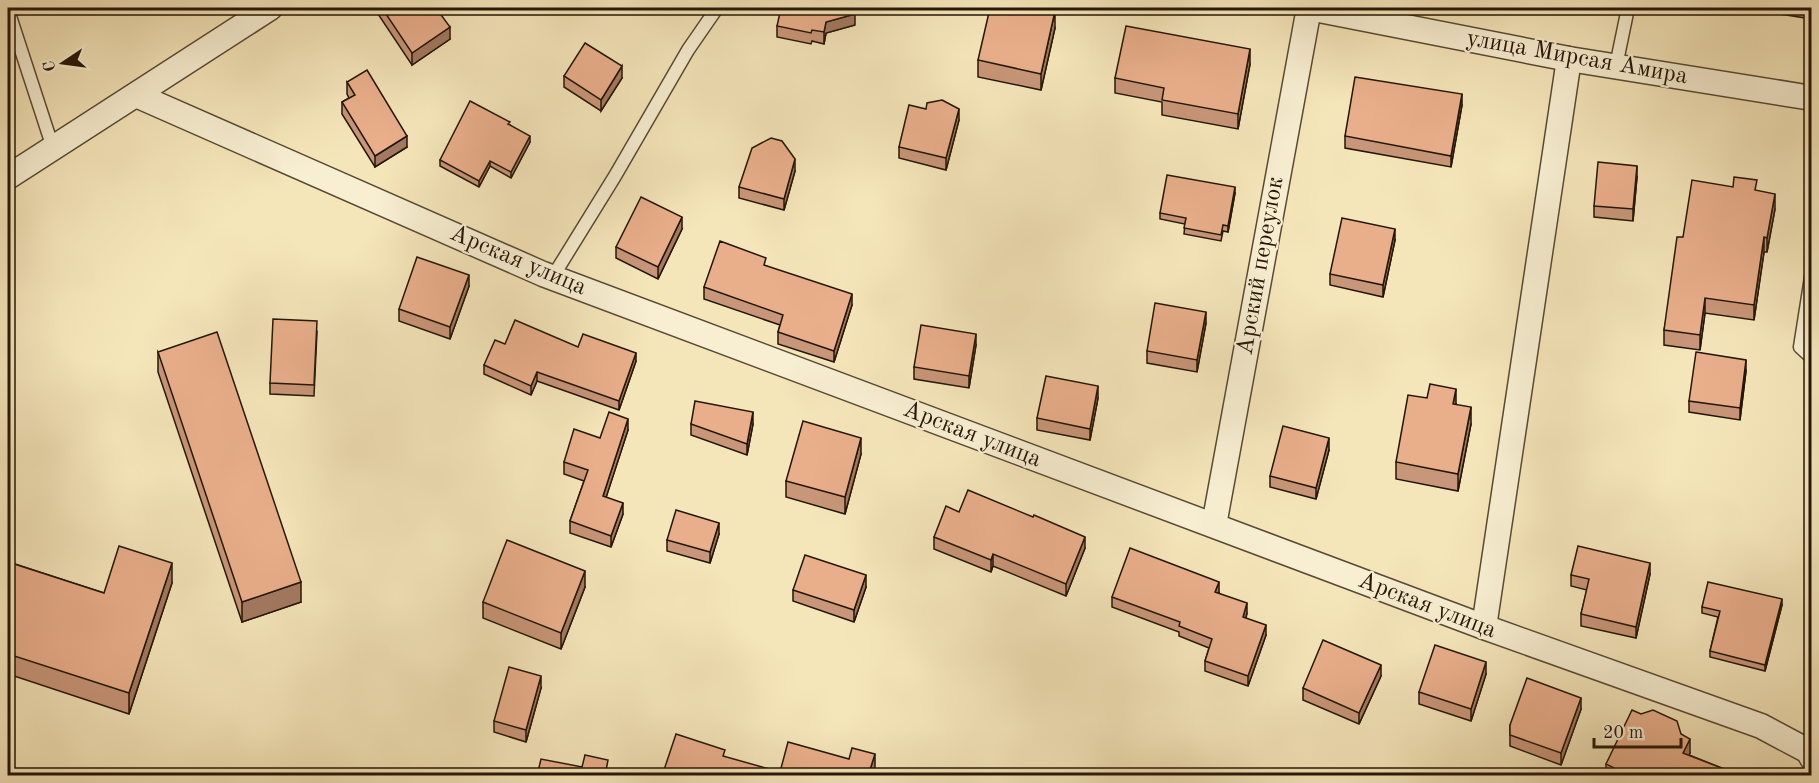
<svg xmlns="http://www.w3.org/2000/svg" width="1819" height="783" font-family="'Old Standard TT',serif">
<rect width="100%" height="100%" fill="#f5e6ba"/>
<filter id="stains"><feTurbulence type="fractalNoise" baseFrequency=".00333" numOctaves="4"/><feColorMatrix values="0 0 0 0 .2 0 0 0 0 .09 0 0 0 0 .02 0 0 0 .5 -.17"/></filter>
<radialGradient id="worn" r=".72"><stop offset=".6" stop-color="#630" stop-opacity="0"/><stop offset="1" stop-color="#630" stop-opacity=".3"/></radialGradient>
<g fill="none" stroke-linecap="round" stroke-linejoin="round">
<g stroke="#584a33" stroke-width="15">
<g id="service">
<polyline points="8,10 53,148"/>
<polyline points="1616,66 1628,8"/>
<polyline points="1812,271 1800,347 1812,358"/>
<polyline points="552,278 615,176 688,50 717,8"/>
</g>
</g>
<g stroke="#584a33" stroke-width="27">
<g id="minor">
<polyline points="1309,8 1569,59 1812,98"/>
<polyline points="136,95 543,274 1484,627 1761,726 1808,751 1812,758"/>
<polyline points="8,177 270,8"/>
<polyline points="1214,525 1309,8"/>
<polyline points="1484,627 1569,59"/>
</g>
</g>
<use href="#service" stroke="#f8efd2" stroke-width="12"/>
<use href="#minor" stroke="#f8efd2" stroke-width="24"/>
</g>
<g fill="#c89678" stroke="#241606" stroke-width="1.5">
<polygon points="374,8 436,8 450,39 412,65"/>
<polygon points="1741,8 1812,8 1812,19"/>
<polygon points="855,25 826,33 824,44 812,41 811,44 777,37 777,26"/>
<polygon points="1055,28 1041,90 978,77 978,60"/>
<polygon points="1250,64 1238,129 1162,115 1162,102 1115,93 1115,78"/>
<polygon points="564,76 622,78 601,111 564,87"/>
<polygon points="347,82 407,147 375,167 342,114 342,102 349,98 347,94"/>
<polygon points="1462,105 1451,167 1345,148 1345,136"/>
<polygon points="926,109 959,120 946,170 899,158 899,147"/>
<polygon points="510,125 530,142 511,178 490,166 479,187 440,166 440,160"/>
<polygon points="795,171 784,210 739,198 739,187"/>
<polygon points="1637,177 1633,221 1594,217 1594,206"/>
<polygon points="1757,191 1775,209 1767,252 1764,252 1754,320 1705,313 1700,350 1664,345 1664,330 1683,237"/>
<polygon points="1235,193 1228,232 1223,231 1221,241 1184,234 1185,224 1160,219 1160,213"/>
<polygon points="682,229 658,279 616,258 616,247"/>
<polygon points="1395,240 1383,297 1330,285 1330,274"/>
<polygon points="766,266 852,305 834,362 778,344 778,332 780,325 704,299 704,287"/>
<polygon points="469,286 450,339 399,321 399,309"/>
<polygon points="1206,323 1197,372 1147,363 1147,351"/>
<polygon points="317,332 314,396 270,394 270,383"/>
<polygon points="505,344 578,347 636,361 619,410 537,381 531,395 484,374 484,365"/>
<polygon points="976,345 969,388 914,379 914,367"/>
<polygon points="158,352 301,602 242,622 158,372"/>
<polygon points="1746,371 1740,420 1689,412 1689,401"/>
<polygon points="1098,398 1090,440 1037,430 1037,418"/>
<polygon points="1456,404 1471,424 1458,491 1396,479 1396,462"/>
<polygon points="691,424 753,424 747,455 691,435"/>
<polygon points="628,430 606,497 623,514 611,547 570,533 570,521 584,481 564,474 564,462 600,438"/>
<polygon points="1329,450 1316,499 1270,487 1270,476"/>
<polygon points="861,454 845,514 786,497 786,481"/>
<polygon points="959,512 1085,548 1066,596 993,566 991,572 934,549 934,537"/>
<polygon points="719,534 710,563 667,551 667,540"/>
<polygon points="8,544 9,562 104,593 172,583 129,714 8,674"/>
<polygon points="1650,574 1636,638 1581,626 1581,614 1587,590 1571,586 1571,575"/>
<polygon points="585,587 561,649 483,618 483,602"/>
<polygon points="866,587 854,622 793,601 793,590"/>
<polygon points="1219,592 1219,593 1247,613 1246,618 1266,635 1248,686 1205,671 1205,661 1209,648 1179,636 1179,632 1112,607 1112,597"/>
<polygon points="1782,605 1765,671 1710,657 1710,651 1718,617 1702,613 1702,607"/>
<polygon points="1486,674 1471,721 1419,704 1419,692"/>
<polygon points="1381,676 1359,724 1303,700 1303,688"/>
<polygon points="541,688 526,742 494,732 494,721"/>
<polygon points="1581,709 1561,765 1510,746 1510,725"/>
<polygon points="1681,734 1690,753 1689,755 1742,776 1606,776 1606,764"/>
</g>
<g fill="#a37a61" stroke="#241606" stroke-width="1.5">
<polygon points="1055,11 1055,28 1041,90 1041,74"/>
<polygon points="855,14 855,25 826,33 824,44 824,32 826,22"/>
<polygon points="450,27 450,39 412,65 412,53"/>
<polygon points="1250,49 1250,64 1238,129 1238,114"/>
<polygon points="622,66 622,78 601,111 601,100"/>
<polygon points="1462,94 1462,105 1451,167 1451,156"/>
<polygon points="959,109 959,120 946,170 946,158"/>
<polygon points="407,136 407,147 375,167 375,156"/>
<polygon points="530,136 530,142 511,178 511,172"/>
<polygon points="795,159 795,171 784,210 784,199"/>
<polygon points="490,161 490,166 479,187 479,181"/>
<polygon points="1637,166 1637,177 1633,221 1633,209"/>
<polygon points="1235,187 1235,193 1228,232 1228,226"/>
<polygon points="1775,194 1775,209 1767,252 1767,238"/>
<polygon points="682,217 682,229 658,279 658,267"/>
<polygon points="1395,229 1395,240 1383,297 1383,285"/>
<polygon points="1764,237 1764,252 1754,320 1754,305"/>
<polygon points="469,275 469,286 450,339 450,327"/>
<polygon points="852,294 852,305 834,362 834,351"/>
<polygon points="1705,298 1705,313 1700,350 1700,335"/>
<polygon points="1206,312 1206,323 1197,372 1197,360"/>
<polygon points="976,334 976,345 969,388 969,376"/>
<polygon points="636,353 636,361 619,410 619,401"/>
<polygon points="1746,360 1746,371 1740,420 1740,408"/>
<polygon points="537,372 537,381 531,395 531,386"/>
<polygon points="1098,386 1098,398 1090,440 1090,429"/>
<polygon points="1456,389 1456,405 1453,404"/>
<polygon points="1471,407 1471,424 1458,491 1458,474"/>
<polygon points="753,412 753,424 747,455 747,444"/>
<polygon points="628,419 628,430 603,507 603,496"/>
<polygon points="861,438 861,454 845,514 845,497"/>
<polygon points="1329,438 1329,450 1316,499 1316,488"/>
<polygon points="623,503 623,514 611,547 611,536"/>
<polygon points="719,523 719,534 710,563 710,552"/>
<polygon points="1085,537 1085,548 1066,596 1066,584"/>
<polygon points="9,545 9,565 8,570 8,549"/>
<polygon points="993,554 993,566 991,572 991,560"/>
<polygon points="172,563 172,583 129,714 129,693"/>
<polygon points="1650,563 1650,574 1636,638 1636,627"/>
<polygon points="585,571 585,587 561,649 561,633"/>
<polygon points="866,575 866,587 854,622 854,610"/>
<polygon points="301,582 301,602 242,622 242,602"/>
<polygon points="1219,582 1219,592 1215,602 1215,592"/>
<polygon points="1782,599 1782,605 1765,671 1765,665"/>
<polygon points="1247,603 1247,613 1243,627 1243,617"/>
<polygon points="1266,625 1266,635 1248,686 1248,676"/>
<polygon points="1486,662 1486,674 1471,721 1471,709"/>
<polygon points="1381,665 1381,676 1359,724 1359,713"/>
<polygon points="541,676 541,688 526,742 526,730"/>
<polygon points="1581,698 1581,709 1561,765 1561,753"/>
<polygon points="1690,739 1690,753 1683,767 1683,753"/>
<polygon points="875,754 875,767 872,776 868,776"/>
</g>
<g fill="#e9af8b" stroke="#241606" stroke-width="1.5">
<polygon points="382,8 436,8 450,27 412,53"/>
<polygon points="781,8 848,8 855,14 826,22 824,32 812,30 811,33 777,26"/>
<polygon points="990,8 1037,8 1055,11 1041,74 978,60"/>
<polygon points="1126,26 1250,49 1238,114 1162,100 1164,88 1115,78"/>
<polygon points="585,43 622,66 601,100 564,76"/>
<polygon points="367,70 407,136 375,156 342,102 355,95 347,82"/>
<polygon points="1355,77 1462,94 1451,156 1345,136"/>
<polygon points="942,100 959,109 946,158 899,147 909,105 926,109 927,103"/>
<polygon points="470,101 510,122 508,124 530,136 511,172 490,161 479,181 440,160"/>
<polygon points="771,138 782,141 795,159 784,199 739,187 752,148"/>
<polygon points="1598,162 1637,166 1633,209 1594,206"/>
<polygon points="1167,175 1235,187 1228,226 1223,225 1221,235 1184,228 1186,218 1160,213"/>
<polygon points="1734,177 1757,180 1755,190 1775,194 1767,238 1764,237 1754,305 1705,298 1700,335 1664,330 1677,237 1683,237 1692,180 1733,187"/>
<polygon points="641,197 682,217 658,267 616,247"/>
<polygon points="1342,218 1395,229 1383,285 1330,274"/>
<polygon points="720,241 766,258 764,265 852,294 834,351 778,332 783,315 704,287"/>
<polygon points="417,257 469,275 450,327 399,309"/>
<polygon points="1155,303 1206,312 1197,360 1147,351"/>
<polygon points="273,319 317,321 314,385 270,383"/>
<polygon points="515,320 578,347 583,334 636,353 619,401 537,372 531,386 484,365 495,340 505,344"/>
<polygon points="921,325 976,334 969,376 914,367"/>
<polygon points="217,332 301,582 242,602 158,352"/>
<polygon points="1696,352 1746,360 1740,408 1689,401"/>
<polygon points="1046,376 1098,386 1090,429 1037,418"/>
<polygon points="1430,384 1456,389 1453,404 1471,407 1458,474 1396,462 1408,395 1427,398"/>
<polygon points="695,401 753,412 747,444 691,424"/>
<polygon points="609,412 628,419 603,496 623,503 611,536 570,521 588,470 564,462 574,429 600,438"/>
<polygon points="803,421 861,438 845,497 786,481"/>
<polygon points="1283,426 1329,438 1316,488 1270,476"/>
<polygon points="968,490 1033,517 1034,515 1085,537 1066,584 993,554 991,560 934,537 946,506 959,512"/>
<polygon points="676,510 719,523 710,552 667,540"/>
<polygon points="507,540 585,571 561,633 483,602"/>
<polygon points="119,546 172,563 129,693 8,654 8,562 104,593"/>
<polygon points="1578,546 1650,563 1636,627 1581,614 1589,579 1571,575"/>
<polygon points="1130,548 1219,582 1215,592 1247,603 1243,617 1266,625 1248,676 1205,661 1212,639 1179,626 1180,622 1112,597"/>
<polygon points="805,555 866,575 854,610 793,590"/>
<polygon points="1708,582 1782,599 1765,665 1710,651 1720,611 1702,607"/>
<polygon points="1323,640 1381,665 1359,713 1303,688"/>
<polygon points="1435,645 1486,662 1471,709 1419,692"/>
<polygon points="509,667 541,676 526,730 494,721"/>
<polygon points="1527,678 1581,698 1561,753 1510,735 1510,725"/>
<polygon points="1632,710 1641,714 1653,710 1677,721 1681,734 1690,739 1683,753 1742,776 1630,776 1606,764"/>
<polygon points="676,734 725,750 723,756 780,772 788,742 849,759 852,748 875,754 868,776 662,776"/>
<polygon points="585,755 608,760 605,776 537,776 541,759 582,767"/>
</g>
<g text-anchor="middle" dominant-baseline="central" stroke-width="4.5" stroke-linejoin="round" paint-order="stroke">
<g font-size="24" fill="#241606" stroke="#f8efd2">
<text transform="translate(1577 58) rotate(10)">улица Мирсая Амира</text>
<text transform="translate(518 261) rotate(23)">Арская улица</text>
<text transform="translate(1261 266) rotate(-80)">Арский переулок</text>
<text transform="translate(972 435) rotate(21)">Арская улица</text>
<text transform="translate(1427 606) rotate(21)">Арская улица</text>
</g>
</g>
<rect width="1819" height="783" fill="none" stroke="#f5e6ba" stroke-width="30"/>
<rect x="9" y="9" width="1801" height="765" fill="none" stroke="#241606" stroke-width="3"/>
<rect x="15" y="15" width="1789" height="753" fill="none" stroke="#241606" stroke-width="1.5"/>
<g transform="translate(63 63) rotate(257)" stroke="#f8efd2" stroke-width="4.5" paint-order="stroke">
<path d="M0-4.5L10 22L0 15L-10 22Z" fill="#241606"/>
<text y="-9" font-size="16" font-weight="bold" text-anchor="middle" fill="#241606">С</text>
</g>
<path d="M1594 738v9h87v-9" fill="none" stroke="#241606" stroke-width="3"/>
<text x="1603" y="738" font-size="18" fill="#241606" stroke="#f8efd2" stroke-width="4.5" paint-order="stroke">20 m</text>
<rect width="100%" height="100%" filter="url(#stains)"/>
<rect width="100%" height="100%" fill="url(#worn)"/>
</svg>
